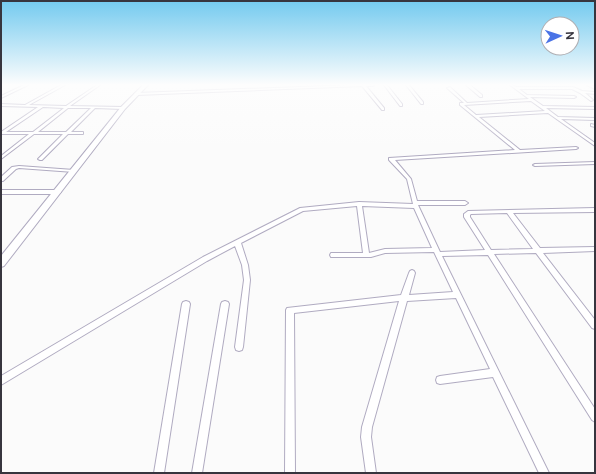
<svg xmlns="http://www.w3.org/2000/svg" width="596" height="474" font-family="'Public Sans',sans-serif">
<rect width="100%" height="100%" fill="#fbfbfb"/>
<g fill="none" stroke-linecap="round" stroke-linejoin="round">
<g stroke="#b0abc1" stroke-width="2">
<g id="street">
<polygon points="24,85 28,85 1,98 1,96"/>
<path d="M 61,85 L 65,85 L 29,105 L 66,106 L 97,85 L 100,85 L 70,106 L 123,107 L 125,108 L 123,109 L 95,108 L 71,132 L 83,132 L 83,134 L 68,134 L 42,160 L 40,160 L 38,159 L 63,134 L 34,134 L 1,159 L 1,156 L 29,134 L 1,134 L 1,132 L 38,107 L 1,106 L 1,104 L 25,105 ZM 43,107 L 64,108 L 33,132 L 6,132 ZM 68,108 L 91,108 L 66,132 L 38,132 Z"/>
<polygon points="352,85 374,85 373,86 366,86 384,108 384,110 382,110 362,86 136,95 134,94 136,93"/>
<polygon points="384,85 387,85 402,104 402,106 400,106"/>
<polygon points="406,85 409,85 423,102 423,104 421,104"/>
<polygon points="466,85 470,85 482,95 482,97 480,97"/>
<path d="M 510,85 L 513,85 L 516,87 L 573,87 L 582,91 L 595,92 L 595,94 L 585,93 L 592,99 L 593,100 L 591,101 L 580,93 L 572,89 L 519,89 L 527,95 L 574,96 L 576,97 L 574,98 L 530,97 L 543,106 L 595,107 L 595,109 L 546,108 L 558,117 L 595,118 L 595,120 L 561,119 L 595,143 L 595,146 L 548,113 L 479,117 L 520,150 L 576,147 L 578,148 L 576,149 L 395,160 L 411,179 L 417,201 L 465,201 L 468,203 L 465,205 L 418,205 L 440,252 L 485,250 L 464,217 L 464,214 L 468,211 L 595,208 L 595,212 L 513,213 L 540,248 L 595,247 L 595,251 L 543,253 L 595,320 L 595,329 L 592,328 L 536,253 L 494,254 L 595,409 L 595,422 L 592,420 L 488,255 L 442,256 L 549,473 L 539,473 L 493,377 L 440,384 L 437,383 L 436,380 L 437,377 L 440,376 L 490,369 L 456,298 L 407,301 L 372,427 L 371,437 L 376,473 L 366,473 L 361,437 L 362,427 L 399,301 L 294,313 L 295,473 L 285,473 L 286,310 L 287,308 L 401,295 L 409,273 L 410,271 L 412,270 L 414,271 L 415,273 L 409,295 L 453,292 L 434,252 L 385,253 L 371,257 L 331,257 L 330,255 L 331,253 L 363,253 L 357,206 L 303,211 L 241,243 L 248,265 L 250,280 L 243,347 L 242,350 L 239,351 L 236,350 L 235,347 L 244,280 L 242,265 L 235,246 L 207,261 L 1,385 L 1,376 L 203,257 L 300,208 L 359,202 L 413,204 L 407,179 L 389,160 L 389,158 L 515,150 L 460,105 L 460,103 L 464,103 L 447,88 L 450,87 L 467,103 L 529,99 ZM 531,101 L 545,111 L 476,115 L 464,105 ZM 362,206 L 414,208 L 432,248 L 385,249 L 369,253 ZM 507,213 L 533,249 L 491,250 L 470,217 L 470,215 L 471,214 Z"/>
<polygon points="587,85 591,85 595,87 595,89"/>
<polygon points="591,124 595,125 595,127 591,126"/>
<polygon points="595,162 595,164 535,166 533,165 535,164"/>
<polygon points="19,166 74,170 76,171 74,172 19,168 16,169 3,181 1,181 1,177 12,167"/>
<polygon points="1,190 58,190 61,192 58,194 1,194"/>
<polygon points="186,301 189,302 190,304 164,473 154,473 182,304 183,302"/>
<polygon points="225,301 228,302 229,304 202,473 192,473 221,304 222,302"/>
</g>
</g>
<g stroke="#b0abc1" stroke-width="2">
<polygon id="secondary" points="143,85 148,85 125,109 4,266 1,267 1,256 121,107"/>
</g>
<use href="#street" fill="#fff" fill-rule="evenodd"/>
<use href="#secondary" fill="#fff" fill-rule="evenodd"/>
</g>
<linearGradient id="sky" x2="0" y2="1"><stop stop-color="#73caef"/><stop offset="0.56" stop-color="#fdfdfd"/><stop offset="1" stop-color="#fdfdfd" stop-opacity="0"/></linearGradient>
<rect width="596" height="151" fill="url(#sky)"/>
<rect width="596" height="474" fill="none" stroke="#37353e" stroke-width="4"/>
<g transform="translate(560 36) rotate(87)"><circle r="19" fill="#ffffff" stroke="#afaeb2"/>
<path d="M0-3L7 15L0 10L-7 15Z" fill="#4a73e6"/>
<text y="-6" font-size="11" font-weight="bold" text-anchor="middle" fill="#37353e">N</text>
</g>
</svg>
